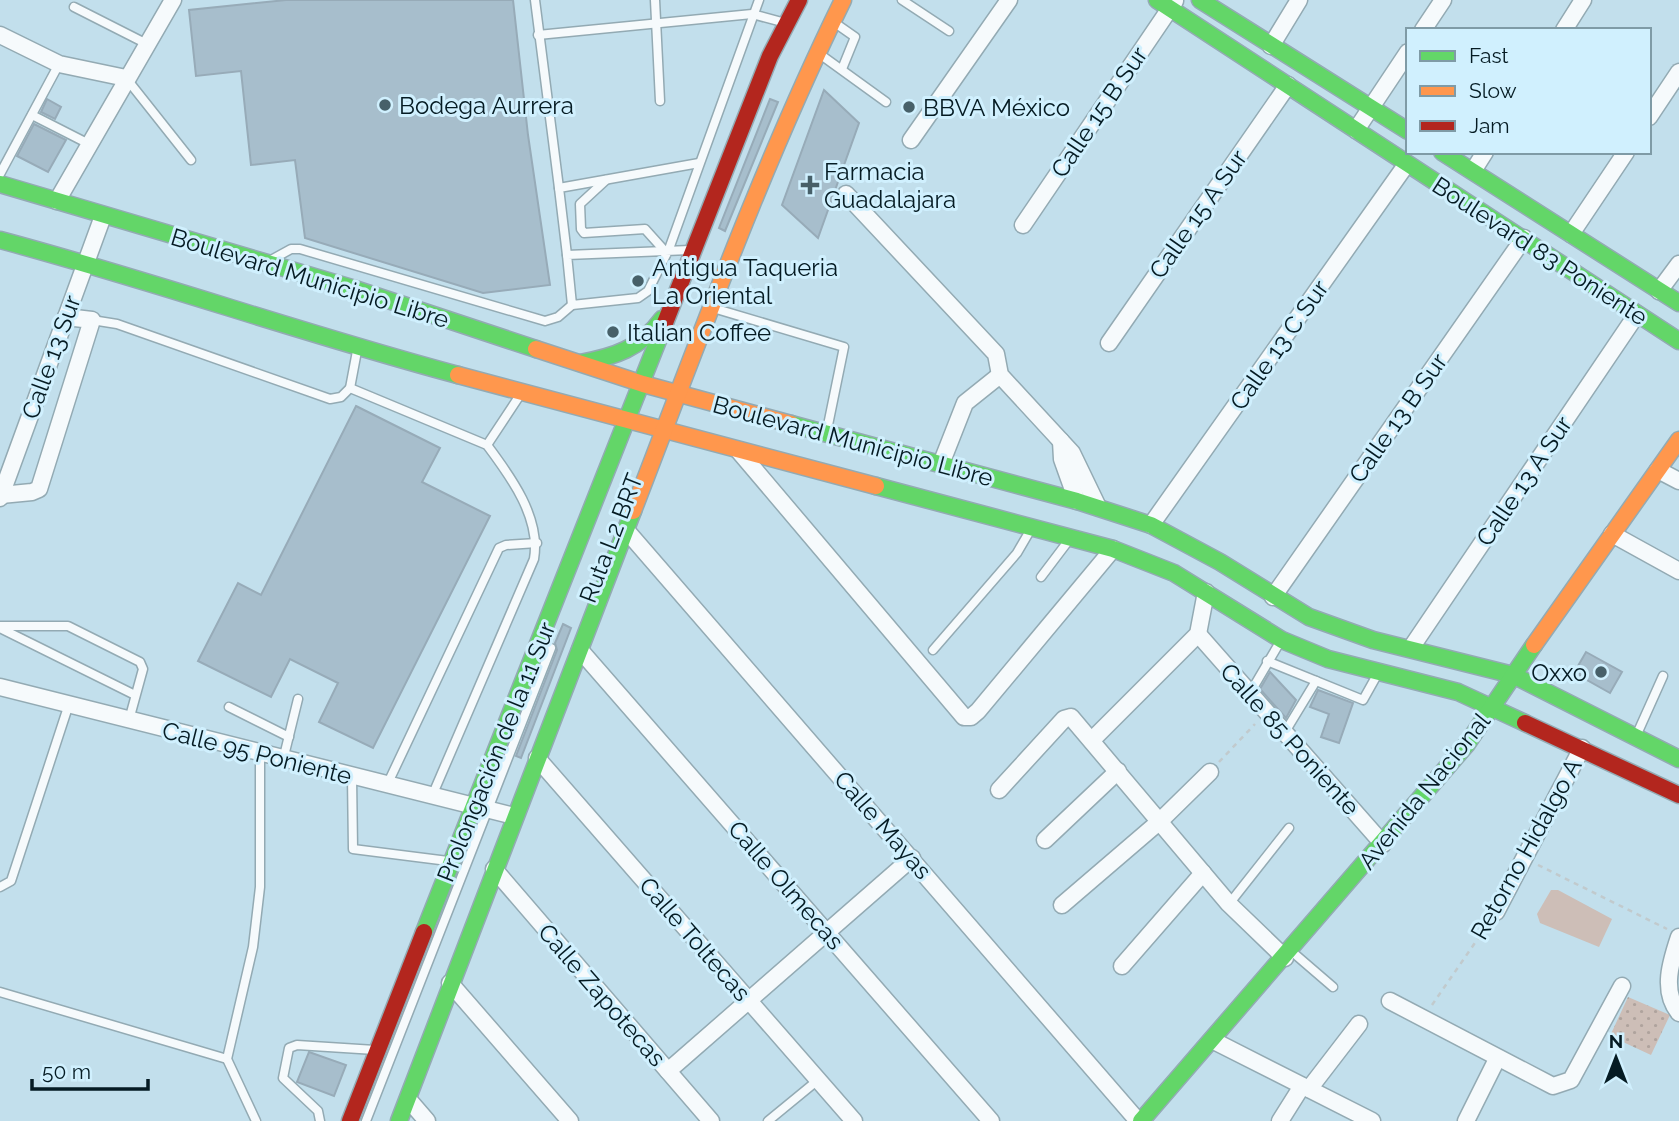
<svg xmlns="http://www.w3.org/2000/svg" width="1679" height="1121" font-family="Raleway,sans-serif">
<defs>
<pattern id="green-dots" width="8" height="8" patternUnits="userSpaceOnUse" patternTransform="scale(1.75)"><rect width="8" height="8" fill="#cdbeb7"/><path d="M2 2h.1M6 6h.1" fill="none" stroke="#afa39d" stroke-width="1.8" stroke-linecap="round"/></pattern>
</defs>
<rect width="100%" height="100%" fill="#c2dfec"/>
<polygon fill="url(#green-dots)" points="1628,997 1670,1015 1651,1055 1610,1036"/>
<polygon fill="#cdbeb7" points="1551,890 1558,890 1612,919 1599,947 1540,923 1537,914"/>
<g fill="#a7becc" stroke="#97abb8" stroke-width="2">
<polygon points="286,0 513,0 528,135 550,285 483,293 305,238 295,160 251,165 241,71 196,76 189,10"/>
<polygon points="824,90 859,123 818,238 782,205"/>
<polygon points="47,99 61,107 55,119 41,112"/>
<polygon points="770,99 778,102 725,231 719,228"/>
<polygon points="34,124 66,140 48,172 17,156"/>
<polygon points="356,406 440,448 422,482 490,516 373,748 319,722 338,683 290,659 271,697 198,661 238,583 261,595"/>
<polygon points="563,624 571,628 521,758 516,756 557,650 555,643"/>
<polygon points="1586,652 1622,672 1610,693 1580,676 1578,666"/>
<polygon points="1270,672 1296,700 1286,718 1260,689"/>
<polygon points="1318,690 1353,703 1339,743 1321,737 1329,714 1310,707"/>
<polygon points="309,1052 346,1065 334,1096 297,1082"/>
</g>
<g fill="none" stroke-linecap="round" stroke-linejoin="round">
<g stroke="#93aab3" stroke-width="11">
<g id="lane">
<polyline points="535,0 559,188"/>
<polyline points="655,0 660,101"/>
<polyline points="902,0 949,31"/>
<polyline points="74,7 147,44"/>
<polyline points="835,23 855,37 842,69"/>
<polyline points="538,35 752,14 782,22"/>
<polyline points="821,55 886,102"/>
<polyline points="126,78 191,160"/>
<polyline points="32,115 89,144"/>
<polyline points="0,174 59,64"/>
<polyline points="606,180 580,204 581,229 584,233 645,229 663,249"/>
<polyline points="690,250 567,255 572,305 638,298 648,291 669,249 759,0"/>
<polyline points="567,255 559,188 699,163"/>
<polyline points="271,260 291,249 300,249 545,321 558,317 572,305"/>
<polyline points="713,308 844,347 827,430"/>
<path d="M 92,320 L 117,324 L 330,399 L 341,397 L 350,388 L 487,445 C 511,477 541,518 534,559 L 432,796"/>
<polyline points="350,388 357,351"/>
<polyline points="487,445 520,395"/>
<polyline points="1041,577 1069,540"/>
<polyline points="0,626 68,626 140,662 143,669 129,720"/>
<polyline points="0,628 135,695"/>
<polyline points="933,650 1017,553 1031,529"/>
<polyline points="1267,661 1363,700 1377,675"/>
<polyline points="1250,693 1280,642"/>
<polyline points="229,707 289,737"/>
<polyline points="1285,732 1316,681"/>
<polyline points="1637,734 1663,676"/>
<polyline points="283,760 298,699"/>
<polyline points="352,777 353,849 448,861"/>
<polyline points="387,785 499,548 506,545 537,543"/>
<polyline points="0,887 11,881 69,704"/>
<polyline points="1229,904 1289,828"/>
<polyline points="1290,950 1333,987"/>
<polyline points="0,992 227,1059"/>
<polyline points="256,1121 227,1059 253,947 260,887 260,754"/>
<polyline points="320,1121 318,1111 283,1078 289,1048 297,1045 375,1050"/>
<polyline points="366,1121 551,648"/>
<polyline points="768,1121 818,1080"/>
</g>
</g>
<g stroke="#93aab3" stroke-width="19">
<g id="street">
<polyline points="1423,30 1443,0"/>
<polyline points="1564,30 1583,0"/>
<polyline points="0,35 59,64 126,78"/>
<polyline points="1271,46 1299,0"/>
<polyline points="1649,117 1679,72"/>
<polyline points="1356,130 1408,52"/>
<polyline points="911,140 1009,0"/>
<polyline points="1473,171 1485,152"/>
<polyline points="846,194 996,354 1000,375 1072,453 1098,507"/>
<polyline points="57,201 173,0"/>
<polyline points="1023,225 1175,1"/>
<polyline points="1571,234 1626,152"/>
<polyline points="1659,291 1679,264"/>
<polyline points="1109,343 1288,85"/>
<polyline points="1061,441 1062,459 1077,501"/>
<polyline points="738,450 964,717 971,717 978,711 1113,549"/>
<polyline points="941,464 965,403 1000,375"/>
<polyline points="1658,470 1679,481"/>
<polyline points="1,495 32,492 39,489 92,320 66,317"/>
<polyline points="0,498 103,216"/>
<polyline points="1151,525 1406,165"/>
<polyline points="626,530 1138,1121"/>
<polyline points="1612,534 1679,571"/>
<polyline points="1273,597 1524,238"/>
<polyline points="1198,634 1383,844"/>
<polyline points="1411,648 1637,314"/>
<polyline points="580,650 991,1121"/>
<polyline points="0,687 514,816"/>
<polyline points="1092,740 1198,634 1206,592"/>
<polyline points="537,758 854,1121"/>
<polyline points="999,790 1064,719 1071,717 1229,904 1285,958"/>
<polyline points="1045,840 1118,771"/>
<polyline points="494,869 711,1121"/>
<polyline points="1062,905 1160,821 1210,772"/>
<polyline points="1496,912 1582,748"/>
<path d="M 1679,937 C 1671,961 1661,991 1679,1013"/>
<polyline points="1122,966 1203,873"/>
<polyline points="450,983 570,1121"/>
<polyline points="1390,1001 1553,1086 1571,1080 1622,986"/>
<polyline points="1212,1040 1372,1121"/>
<polyline points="668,1071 912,858"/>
<polyline points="1309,1089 1359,1024"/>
<polyline points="408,1099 427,1121"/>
<polyline points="1280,1121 1302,1086"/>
<polyline points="1466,1121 1497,1059"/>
</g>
</g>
<g stroke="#93aab3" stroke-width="19">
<g id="fast">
<polyline points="1157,0 1679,341"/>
<polyline points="1200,0 1408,131"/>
<polyline points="1442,152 1679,303"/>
<polyline points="0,184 352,288 536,349"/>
<path d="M 0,240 C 154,281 304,334 458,375"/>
<path d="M 580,363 C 614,357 641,348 662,319"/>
<polyline points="791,424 1077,501 1151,525 1220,562 1309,617 1373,640 1513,675 1679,759"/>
<polyline points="876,486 1113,549 1174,573 1282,640 1328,659 1458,692 1525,723"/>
<polyline points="424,932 661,333"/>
<polyline points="399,1121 633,511"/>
<polyline points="1141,1121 1467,744 1534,645"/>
</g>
</g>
<g stroke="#93aab3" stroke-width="19">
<g id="slow">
<polyline points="536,349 643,384 791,424"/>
<polyline points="458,375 876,486"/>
<path d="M 633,511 C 699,340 762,165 843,0"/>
<polyline points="1534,645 1679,440"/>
</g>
</g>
<g stroke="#93aab3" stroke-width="19">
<g id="jam">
<polyline points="661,333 770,56 799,0"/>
<polyline points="1525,723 1679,795"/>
<polyline points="350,1121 424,932"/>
</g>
</g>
<g stroke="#c1cacd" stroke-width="2.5" stroke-dasharray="5 5" stroke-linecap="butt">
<polyline points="1219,762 1255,724"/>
<polyline points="1538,865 1667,929"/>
<polyline points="1432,1005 1488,924"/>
</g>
<use href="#lane" stroke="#f6fafc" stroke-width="8"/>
<use href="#street" stroke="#f6fafc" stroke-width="16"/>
<use href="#fast" stroke="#63d668" stroke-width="16"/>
<use href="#slow" stroke="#ff974d" stroke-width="16"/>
<use href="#jam" stroke="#b3261e" stroke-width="16"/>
</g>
<g fill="#476069" stroke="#d0f0fe" stroke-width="2.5">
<circle cx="385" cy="105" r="7"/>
<circle cx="909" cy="107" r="7"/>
<path d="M806.5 174.5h7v7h7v7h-7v7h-7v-7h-7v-7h7z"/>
<circle cx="638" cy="281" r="7"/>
<circle cx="613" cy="332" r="7"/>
<circle cx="1601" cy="672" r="7"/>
</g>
<g text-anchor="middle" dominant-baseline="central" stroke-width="6" stroke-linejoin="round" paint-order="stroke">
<g font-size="24" fill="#051b23" stroke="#d0f0fe" text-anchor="start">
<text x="399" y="105">Bodega Aurrera</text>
<text x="923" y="107">BBVA México</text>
<text x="824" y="171">Farmacia<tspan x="824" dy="28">Guadalajara</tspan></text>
<text x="652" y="267">Antigua Taqueria<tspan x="652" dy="28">La Oriental</tspan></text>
<text x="627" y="332">Italian Coffee</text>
<text x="1587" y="672" text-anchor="end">Oxxo</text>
</g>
<g font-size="24" fill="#051b23" stroke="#d0f0fe">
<text transform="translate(1099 112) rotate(-56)">Calle 15 B Sur</text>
<text transform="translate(1198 214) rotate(-55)">Calle 15 A Sur</text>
<text transform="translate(1540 251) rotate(33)">Boulevard 83 Poniente</text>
<text transform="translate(310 278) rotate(17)">Boulevard Municipio Libre</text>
<text transform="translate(1279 345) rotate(-55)">Calle 13 C Sur</text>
<text transform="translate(51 357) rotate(-70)">Calle 13 Sur</text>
<text transform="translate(1398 418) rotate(-55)">Calle 13 B Sur</text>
<text transform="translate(853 441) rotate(15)">Boulevard Municipio Libre</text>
<text transform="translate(1524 481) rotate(-56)">Calle 13 A Sur</text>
<text transform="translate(611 538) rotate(-69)">Ruta L2 BRT</text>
<text transform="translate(1290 739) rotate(48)">Calle 85 Poniente</text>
<text transform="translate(496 752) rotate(-68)">Prolongación de la 11 Sur</text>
<text transform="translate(257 753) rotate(14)">Calle 95 Poniente</text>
<text transform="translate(1424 791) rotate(-51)">Avenida Nacional</text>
<text transform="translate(883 825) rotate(49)">Calle Mayas</text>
<text transform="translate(1526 849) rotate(-61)">Retorno Hidalgo A</text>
<text transform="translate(786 885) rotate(49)">Calle Olmecas</text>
<text transform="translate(695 939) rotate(49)">Calle Toltecas</text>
<text transform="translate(602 995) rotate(49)">Calle Zapotecas</text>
</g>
</g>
<rect x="1406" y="28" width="245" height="126" fill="#d0f0fe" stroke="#7f9ba6" stroke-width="2"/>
<rect x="1420" y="51" width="35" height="10" fill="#63d668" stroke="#7f9ba6" stroke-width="2"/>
<text x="1469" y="63" font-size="21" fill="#051b23">Fast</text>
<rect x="1420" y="86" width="35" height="10" fill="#ff974d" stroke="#7f9ba6" stroke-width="2"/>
<text x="1469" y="98" font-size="21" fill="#051b23">Slow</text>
<rect x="1420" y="121" width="35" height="10" fill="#b3261e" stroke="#7f9ba6" stroke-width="2"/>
<text x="1469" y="133" font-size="21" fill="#051b23">Jam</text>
<g transform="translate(1616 1058)" stroke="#d0f0fe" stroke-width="5" paint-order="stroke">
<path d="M0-5L12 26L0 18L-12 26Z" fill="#051b23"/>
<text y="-10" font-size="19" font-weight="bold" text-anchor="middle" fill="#051b23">N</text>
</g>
<path d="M32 1079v10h116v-10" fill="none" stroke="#051b23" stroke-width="3.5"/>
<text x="42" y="1079" font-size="21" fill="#051b23" stroke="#d0f0fe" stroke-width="5" paint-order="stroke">50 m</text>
</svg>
